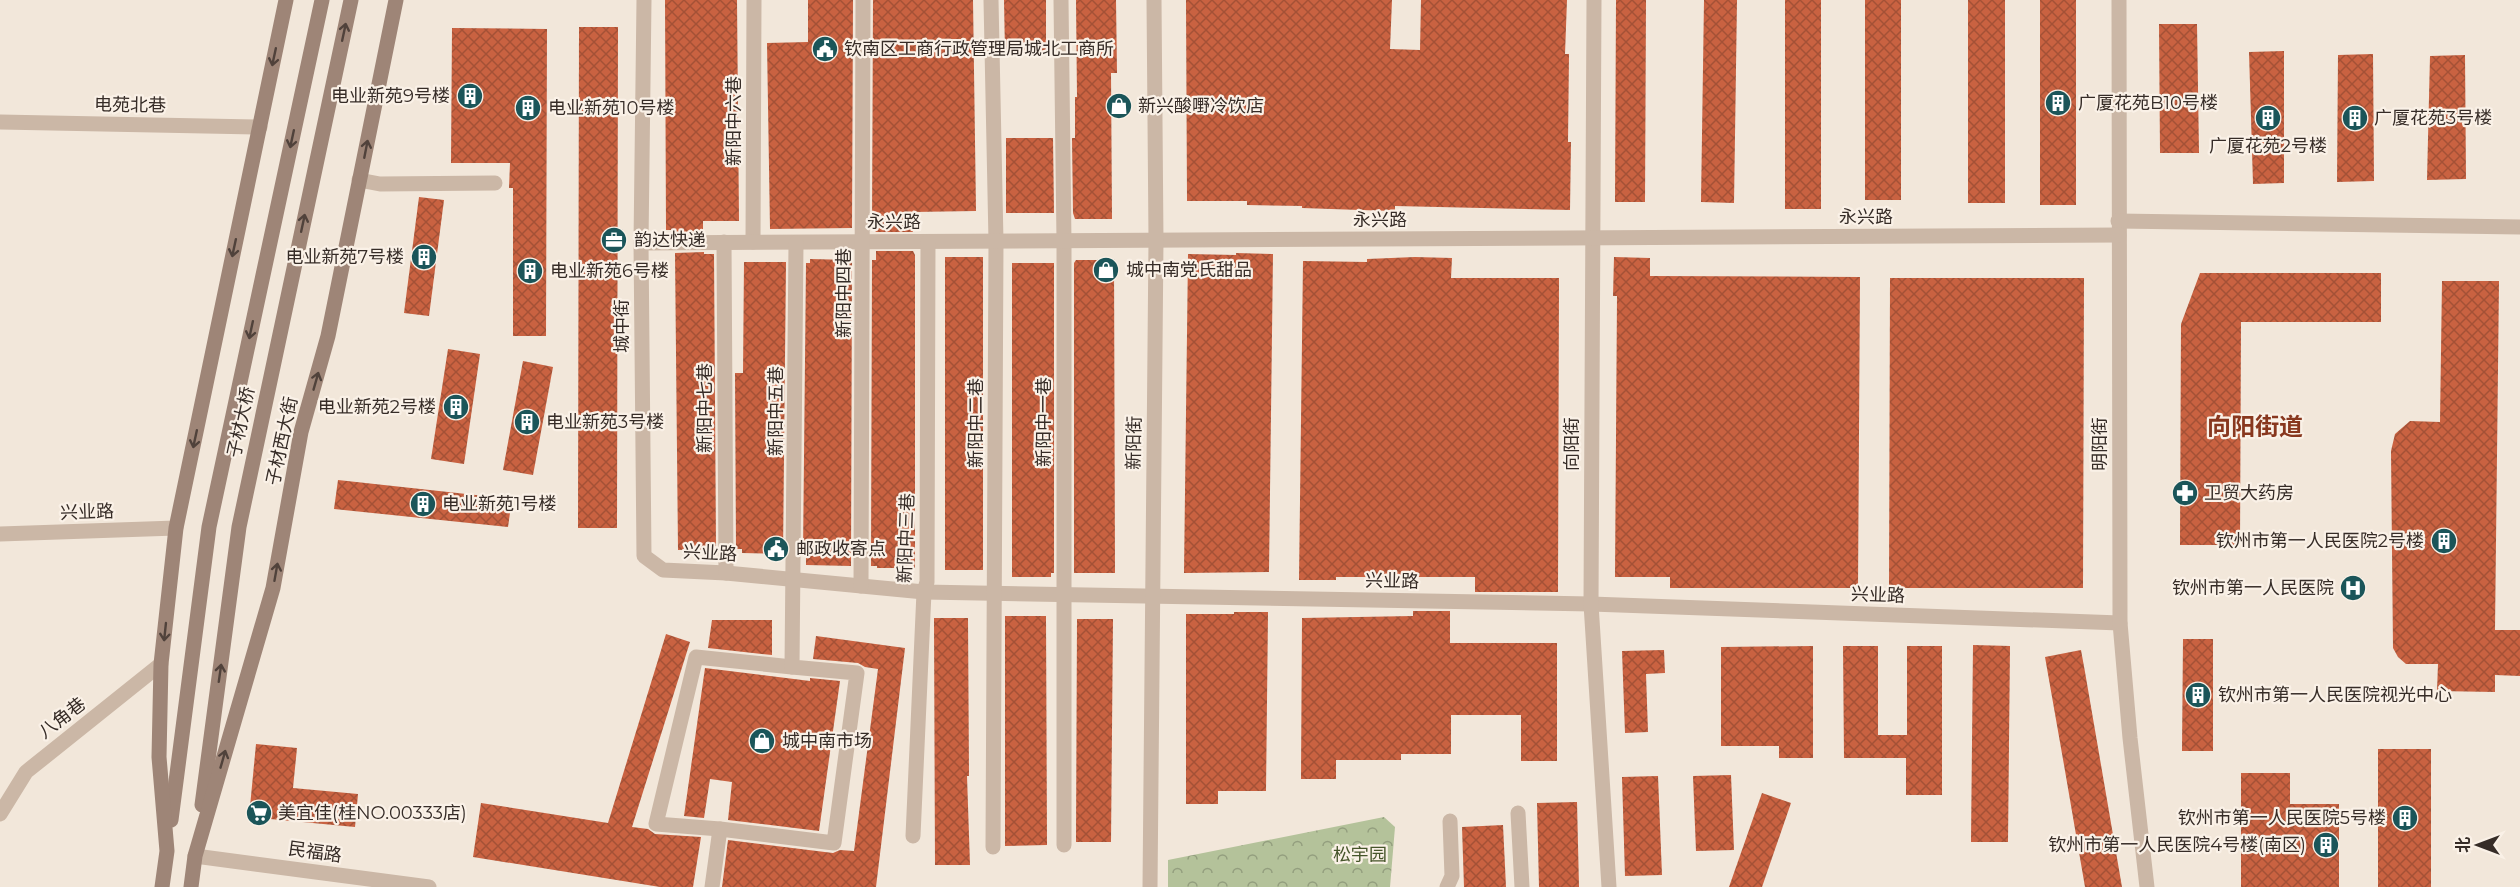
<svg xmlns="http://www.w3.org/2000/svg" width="2520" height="887" font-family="Montserrat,'Noto Sans SC',sans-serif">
<defs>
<pattern id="park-crowns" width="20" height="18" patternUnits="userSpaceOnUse" patternTransform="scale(1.5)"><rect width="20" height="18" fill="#b4c29a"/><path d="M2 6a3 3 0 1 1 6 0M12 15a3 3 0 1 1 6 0" fill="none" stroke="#939e7e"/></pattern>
<pattern id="building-cross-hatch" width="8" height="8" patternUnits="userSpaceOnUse" patternTransform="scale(1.5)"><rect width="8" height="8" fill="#c96241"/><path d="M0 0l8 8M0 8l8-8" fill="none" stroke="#a45136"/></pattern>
</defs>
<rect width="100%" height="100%" fill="#f2e7da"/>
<polygon fill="url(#park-crowns)" points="1384,817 1395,827 1390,887 1168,887 1168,860"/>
<g fill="url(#building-cross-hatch)">
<polygon points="665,0 737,0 739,221 703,221 703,233 675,233 675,230 666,230"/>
<polygon points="808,0 853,0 852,228 770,229 767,43 808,42"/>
<polygon points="873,0 973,0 976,211 913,212 913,232 876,232 872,228"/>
<polygon points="1004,0 1046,0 1046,52 1005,53"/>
<polygon points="1076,0 1116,0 1117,73 1111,73 1112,219 1075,219 1073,213 1072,138 1075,138 1075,97 1077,97"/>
<polygon points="1186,0 1392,0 1390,49 1420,50 1421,0 1567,0 1565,54 1569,54 1568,142 1571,142 1570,210 1395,206 1395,211 1360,210 1302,208 1302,206 1247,205 1247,201 1187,201"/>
<polygon points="1616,0 1646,0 1645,202 1615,202"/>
<polygon points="1704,0 1737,0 1734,203 1701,202"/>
<rect x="1785" y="0" width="36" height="209"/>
<rect x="1865" y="0" width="36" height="200"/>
<rect x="1968" y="0" width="37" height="203"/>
<rect x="2040" y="0" width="36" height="205"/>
<polygon points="2159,24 2197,24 2199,153 2160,153"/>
<polygon points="579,27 618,27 617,528 578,528"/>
<polygon points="452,28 547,29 546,336 513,336 513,188 509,188 510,163 451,163"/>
<polygon points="2284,51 2284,183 2253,184 2249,52"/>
<polygon points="2373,54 2374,181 2337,182 2338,55"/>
<polygon points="2465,55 2466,179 2427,180 2430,56"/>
<polygon points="1006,138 1053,138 1054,213 1006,213"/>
<polygon points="419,197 444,200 429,316 404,313"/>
<polygon points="876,251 913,251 915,255 915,568 877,568 877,566 871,566 872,260 876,260"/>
<polygon points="704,252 704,254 714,254 716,549 678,550 675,253"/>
<polygon points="1236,253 1273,254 1269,572 1184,573 1188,254 1236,255"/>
<rect x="945" y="257" width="38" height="313"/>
<polygon points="1415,257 1452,258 1451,278 1559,278 1558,592 1475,592 1475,577 1336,577 1336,580 1299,580 1303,261 1367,262 1367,259"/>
<polygon points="1614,257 1650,258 1650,276 1860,277 1858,588 1670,588 1670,577 1615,577 1617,296 1613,296"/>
<polygon points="810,259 852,260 851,566 806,565 806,554 803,554 806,263 810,263"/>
<polygon points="1076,260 1114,260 1115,573 1074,573 1074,263"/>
<polygon points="744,262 786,262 783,554 742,553 742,549 736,549 735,373 743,373"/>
<polygon points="1012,263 1054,263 1054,573 1051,573 1051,577 1012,577"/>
<polygon points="2200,273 2381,273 2381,322 2241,322 2240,545 2180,545 2181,324"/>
<polygon points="1890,278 2084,278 2083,588 1889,588"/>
<polygon points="2442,281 2499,281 2495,630 2520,630 2520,676 2495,675 2495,692 2437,691 2438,664 2406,664 2398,657 2393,648 2391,451 2395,434 2410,421 2440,422"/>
<polygon points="448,349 480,354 464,464 431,459"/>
<polygon points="523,361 553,367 533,475 503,470"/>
<polygon points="338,480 512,499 508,527 334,509"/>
<polygon points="1413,611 1450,611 1450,643 1557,643 1557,761 1521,761 1521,715 1451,715 1451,754 1401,754 1401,760 1336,760 1336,779 1301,779 1302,618 1413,616"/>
<polygon points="1234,612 1268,612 1266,791 1218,791 1218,804 1186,804 1186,614 1234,614"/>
<polygon points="1005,616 1046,616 1047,845 1005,846"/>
<polygon points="934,618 968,618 969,776 967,776 970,865 935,865"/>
<polygon points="1077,619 1113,619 1111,842 1076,842"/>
<polygon points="712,620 772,620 772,655 708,648"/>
<polygon points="666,634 690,642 632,827 648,829 655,834 701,837 693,887 660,887 473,857 481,803 608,823"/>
<polygon points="816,636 905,648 876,887 722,887 728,840 833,853 840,850 854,851 878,669 865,667 858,663 813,659"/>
<polygon points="2183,639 2213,639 2213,751 2182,751"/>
<polygon points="1973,645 2010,646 2008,842 1971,842"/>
<polygon points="1813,646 1813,758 1779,758 1779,746 1721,746 1721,647"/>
<polygon points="1843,646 1878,646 1878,735 1907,735 1907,646 1942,646 1942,795 1906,795 1906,758 1844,758"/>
<polygon points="1664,650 1665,673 1646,674 1648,732 1625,733 1622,651"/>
<polygon points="2081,650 2085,672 2122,887 2085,887 2064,765 2045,657"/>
<polygon points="705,668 810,681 810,678 840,681 819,831 728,820 732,782 710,779 704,818 684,816"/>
<polygon points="256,744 297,748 293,788 358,794 355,827 249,817"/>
<rect x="2378" y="749" width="53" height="138"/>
<polygon points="2241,773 2290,773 2290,804 2339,804 2339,887 2241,887"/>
<polygon points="1731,775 1734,850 1696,851 1693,776"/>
<polygon points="1658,776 1662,875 1625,876 1622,777"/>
<polygon points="1762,793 1791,803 1762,887 1729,887"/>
<polygon points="1577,802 1579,887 1539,887 1537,803"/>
<polygon points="1503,825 1506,887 1464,887 1462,827"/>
</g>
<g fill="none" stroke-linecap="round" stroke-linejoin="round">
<g stroke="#cbb7a6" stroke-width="15">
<polyline points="644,0 641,243 644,556 663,570 726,573 924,592 1591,604 2120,623"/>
<polyline points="991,0 996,241 993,847"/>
<polyline points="1061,0 1064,241 1064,845"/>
<polyline points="1594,0 1591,604 1609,887"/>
<polyline points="2119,0 2120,623 2130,738 2147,887"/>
<polyline points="0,122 260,127"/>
<polyline points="359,180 380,184 495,183"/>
<polyline points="2118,221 2520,227"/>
<polyline points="724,242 726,573"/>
<polyline points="753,242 754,0"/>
<polyline points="641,243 2119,235"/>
<polyline points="0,534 176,528"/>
<polyline points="861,586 863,0"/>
<polyline points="1518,813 1522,887"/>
<polyline points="0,814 26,772 161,664"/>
<polyline points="720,829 656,824 696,657 792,667"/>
<polyline points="913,836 924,592 927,582 928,242"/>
<polyline points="195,856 429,887"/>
<polyline points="712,887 720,829 834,843 857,673 792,667 796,243"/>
<polyline points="1150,887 1156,240 1154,0"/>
<polyline points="1447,887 1452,876 1450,821"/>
</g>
<g stroke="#9e8577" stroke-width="15">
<polyline points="202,805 239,527 351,0"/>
<polyline points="171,820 209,527 322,0"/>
<polyline points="162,887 167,851 159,757 161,664 176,528 286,0"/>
<polyline points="191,887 195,856 273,588 301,432 328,336 396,0"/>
</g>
</g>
<defs><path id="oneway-shaft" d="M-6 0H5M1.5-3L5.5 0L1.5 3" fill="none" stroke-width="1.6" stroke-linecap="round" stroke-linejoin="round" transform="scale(1.5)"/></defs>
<g stroke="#50423b">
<use href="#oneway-shaft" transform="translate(344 32) rotate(-78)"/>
<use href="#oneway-shaft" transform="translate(274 57) rotate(102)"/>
<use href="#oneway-shaft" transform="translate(292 139) rotate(102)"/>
<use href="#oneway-shaft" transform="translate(366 149) rotate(-79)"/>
<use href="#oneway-shaft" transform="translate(303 223) rotate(-78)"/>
<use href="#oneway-shaft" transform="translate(234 248) rotate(102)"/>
<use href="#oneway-shaft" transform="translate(251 330) rotate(102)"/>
<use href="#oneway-shaft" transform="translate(316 381) rotate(-74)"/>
<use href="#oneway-shaft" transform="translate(195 439) rotate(102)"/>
<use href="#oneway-shaft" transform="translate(276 572) rotate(-80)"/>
<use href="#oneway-shaft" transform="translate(165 632) rotate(96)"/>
<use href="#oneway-shaft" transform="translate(220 673) rotate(-82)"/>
<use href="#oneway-shaft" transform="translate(223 759) rotate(-74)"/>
</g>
<defs>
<g id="civic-disc" transform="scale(1.35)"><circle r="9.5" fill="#1b5559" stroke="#faf1e7"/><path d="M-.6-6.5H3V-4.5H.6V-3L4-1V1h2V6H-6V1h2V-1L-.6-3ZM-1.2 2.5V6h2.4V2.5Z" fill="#fff"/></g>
<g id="building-disc" transform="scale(1.35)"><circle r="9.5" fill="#1b5559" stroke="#faf1e7"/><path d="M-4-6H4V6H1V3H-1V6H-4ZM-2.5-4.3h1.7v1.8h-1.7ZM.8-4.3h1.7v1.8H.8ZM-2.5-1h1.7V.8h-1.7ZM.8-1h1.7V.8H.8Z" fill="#fff"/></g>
<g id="shop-disc" transform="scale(1.35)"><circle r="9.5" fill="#1b5559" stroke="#faf1e7"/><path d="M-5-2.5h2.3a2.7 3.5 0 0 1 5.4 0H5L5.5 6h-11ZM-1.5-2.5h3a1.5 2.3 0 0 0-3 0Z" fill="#fff"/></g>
<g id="office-disc" transform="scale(1.35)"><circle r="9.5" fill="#1b5559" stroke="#faf1e7"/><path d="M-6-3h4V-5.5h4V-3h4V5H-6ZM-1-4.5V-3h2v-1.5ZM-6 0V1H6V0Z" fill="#fff"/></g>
<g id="pharmacy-disc" transform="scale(1.35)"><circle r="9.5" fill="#1b5559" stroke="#faf1e7"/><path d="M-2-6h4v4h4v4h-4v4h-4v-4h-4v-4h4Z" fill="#fff"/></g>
<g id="hospital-disc" transform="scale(1.35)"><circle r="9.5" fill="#1b5559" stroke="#faf1e7"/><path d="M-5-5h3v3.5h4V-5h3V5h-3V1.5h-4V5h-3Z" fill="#fff"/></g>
<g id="supermarket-disc" transform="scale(1.35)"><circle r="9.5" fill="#1b5559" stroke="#faf1e7"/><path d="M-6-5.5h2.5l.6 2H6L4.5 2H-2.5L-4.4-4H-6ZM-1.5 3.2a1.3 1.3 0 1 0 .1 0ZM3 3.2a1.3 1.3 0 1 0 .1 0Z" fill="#fff"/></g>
</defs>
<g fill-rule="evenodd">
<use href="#civic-disc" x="825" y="49"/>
<use href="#building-disc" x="470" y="96"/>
<use href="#building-disc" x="2058" y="103"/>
<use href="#shop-disc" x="1119" y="106"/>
<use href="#building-disc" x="528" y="108"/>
<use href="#building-disc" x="2268" y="118"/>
<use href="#building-disc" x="2355" y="118"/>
<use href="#office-disc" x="614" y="240"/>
<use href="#building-disc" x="424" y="257"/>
<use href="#shop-disc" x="1106" y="270"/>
<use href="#building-disc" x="530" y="271"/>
<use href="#building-disc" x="456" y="407"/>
<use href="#building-disc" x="527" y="422"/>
<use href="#pharmacy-disc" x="2185" y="493"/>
<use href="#building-disc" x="423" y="504"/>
<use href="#building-disc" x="2444" y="541"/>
<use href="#civic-disc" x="776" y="549"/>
<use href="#hospital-disc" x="2353" y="588"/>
<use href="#building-disc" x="2198" y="695"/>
<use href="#shop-disc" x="762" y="741"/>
<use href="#supermarket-disc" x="259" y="813"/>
<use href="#building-disc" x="2405" y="818"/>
<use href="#building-disc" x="2326" y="845"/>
</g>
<g text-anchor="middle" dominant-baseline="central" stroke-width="4.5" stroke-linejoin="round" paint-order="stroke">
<g font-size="18" fill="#362c27" stroke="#faf1e7" text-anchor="start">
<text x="844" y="49">钦南区工商行政管理局城北工商所</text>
<text x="450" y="96" text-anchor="end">电业新苑9号楼</text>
<text x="2078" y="103">广厦花苑B10号楼</text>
<text x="1138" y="106">新兴酸嘢冷饮店</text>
<text x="548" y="108">电业新苑10号楼</text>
<text x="2374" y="118">广厦花苑3号楼</text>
<text x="2268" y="146" text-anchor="middle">广厦花苑2号楼</text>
<text x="634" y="240">韵达快递</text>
<text x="404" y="257" text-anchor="end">电业新苑7号楼</text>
<text x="1126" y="270">城中南党氏甜品</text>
<text x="550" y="271">电业新苑6号楼</text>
<text x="436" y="407" text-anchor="end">电业新苑2号楼</text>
<text x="546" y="422">电业新苑3号楼</text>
<text x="2204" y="493">卫贸大药房</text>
<text x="442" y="504">电业新苑1号楼</text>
<text x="2424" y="541" text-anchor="end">钦州市第一人民医院2号楼</text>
<text x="796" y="549">邮政收寄点</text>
<text x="2334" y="588" text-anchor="end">钦州市第一人民医院</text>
<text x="2218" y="695">钦州市第一人民医院视光中心</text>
<text x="782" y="741">城中南市场</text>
<text x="278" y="813">美宜佳(桂NO.00333店)</text>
<text x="2386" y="818" text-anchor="end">钦州市第一人民医院5号楼</text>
<text x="2306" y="845" text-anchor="end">钦州市第一人民医院4号楼(南区)</text>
</g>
<g font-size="18" fill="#362c27" stroke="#faf1e7">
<text transform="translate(130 105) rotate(1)">电苑北巷</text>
<text transform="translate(734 121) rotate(-90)">新阳中六巷</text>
<text x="1866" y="217">永兴路</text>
<text x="1380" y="220">永兴路</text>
<text x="894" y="222">永兴路</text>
<text transform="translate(844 293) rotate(-90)">新阳中四巷</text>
<text transform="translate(622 326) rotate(-90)">城中街</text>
<text transform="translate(705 408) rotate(-90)">新阳中七巷</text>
<text transform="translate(776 411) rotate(-90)">新阳中五巷</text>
<text transform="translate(241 422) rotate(-78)">子材大桥</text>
<text transform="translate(1044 422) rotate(-90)">新阳中一巷</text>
<text transform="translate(976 423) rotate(-90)">新阳中二巷</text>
<text transform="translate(282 441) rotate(-78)">子材西大街</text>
<text transform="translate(1134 443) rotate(-89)">新阳街</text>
<text transform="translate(1572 444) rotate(-90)">向阳街</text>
<text transform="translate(2100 444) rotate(-90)">明阳街</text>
<text transform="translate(87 512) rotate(-2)">兴业路</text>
<text transform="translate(906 538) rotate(-88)">新阳中三巷</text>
<text transform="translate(710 553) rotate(3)">兴业路</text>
<text transform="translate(1392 581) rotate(1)">兴业路</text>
<text transform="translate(1878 595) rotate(2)">兴业路</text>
<text transform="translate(62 718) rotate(-38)">八角巷</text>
<text transform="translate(315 852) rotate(8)">民福路</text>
</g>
<g font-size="18" fill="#46552a" stroke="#faf1e7">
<text x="1360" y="855">松宇园</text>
</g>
<g font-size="24" font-weight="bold" fill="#88371e" stroke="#faf1e7">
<text x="2255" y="426">向阳街道</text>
</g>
</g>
<g transform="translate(2478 845) rotate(270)" stroke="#faf1e7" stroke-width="4.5" paint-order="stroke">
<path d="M0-4.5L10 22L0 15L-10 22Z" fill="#362c27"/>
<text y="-9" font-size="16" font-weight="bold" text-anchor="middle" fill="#362c27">北</text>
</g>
</svg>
